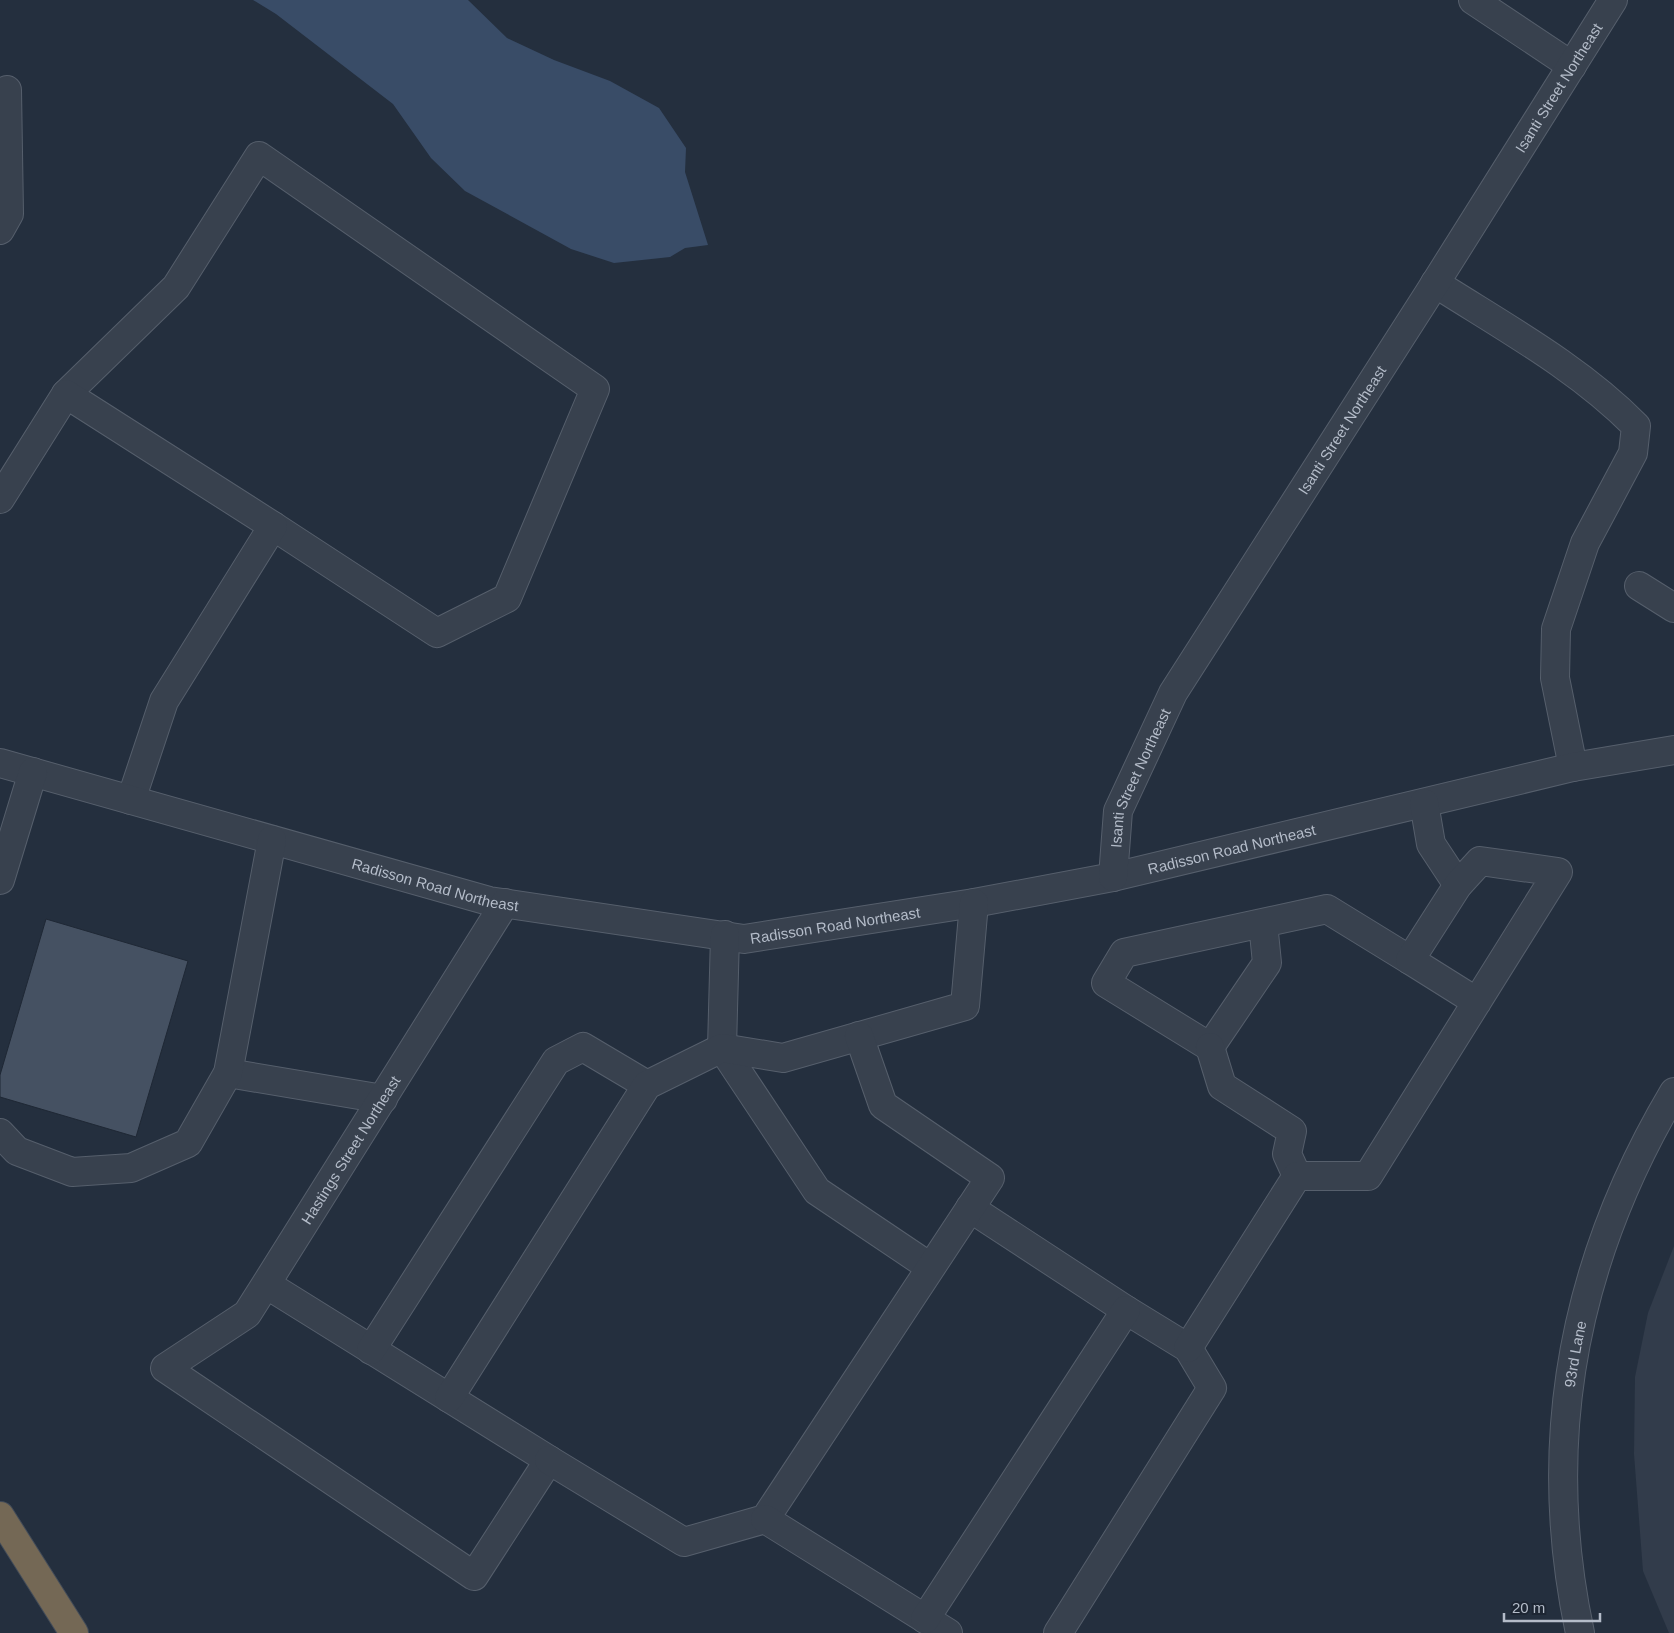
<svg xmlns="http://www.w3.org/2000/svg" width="1674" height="1633" font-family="Arial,sans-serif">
<rect width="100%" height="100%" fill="#242f3e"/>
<polygon fill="#323c4b" points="1674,1246 1674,1633 1669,1633 1643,1571 1634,1454 1635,1377 1648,1313"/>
<polygon fill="#394c67" points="253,0 468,0 507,38 554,60 610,81 659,108 686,148 685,172 708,245 685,248 670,257 614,263 571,249 465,191 431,158 393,104 276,14"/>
<polygon fill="#455162" stroke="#1f2835" points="46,919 188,961 136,1137 0,1097 0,1075"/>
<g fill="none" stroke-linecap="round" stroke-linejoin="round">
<g stroke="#565f6c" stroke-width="30">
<g id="minor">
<polyline points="1473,0 1572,66"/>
<polyline points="0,230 9,214 7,90"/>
<path d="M 1435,283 C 1504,327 1579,368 1636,426 L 1633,453 L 1585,543 L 1556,629 L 1555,678 L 1573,767"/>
<polyline points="66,394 176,287 259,156 595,389 507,598 437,633 273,526"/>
<polyline points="0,499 66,394 273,526 164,701 131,800"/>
<polyline points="1639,586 1674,608"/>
<path id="s1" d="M 0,763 L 489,901 L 744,939 L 974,903 L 1113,877 L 1573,767 L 1674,750"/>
<polyline points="1424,803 1431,844 1458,885"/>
<path id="s2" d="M 1113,877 L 1118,811 L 1173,693 L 1429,293 L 1613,0"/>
<polyline points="0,880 33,772"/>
<polyline points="1263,923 1267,963 1210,1047 1106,983 1124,953 1327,909 1410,960"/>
<polyline points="725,935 722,1048 817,1191 930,1267"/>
<polyline points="1210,1047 1222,1086 1292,1131 1287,1154 1297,1176"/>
<polyline points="228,1073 383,1099"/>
<polyline points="0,1133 17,1151 72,1172 131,1168 188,1143 228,1073 272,840"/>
<polyline points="970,1208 1126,1310 1188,1348 1212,1388 1058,1633"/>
<path id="s3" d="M 266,1284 L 549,1460 L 474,1576 L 165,1368 L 247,1314 L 266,1284 L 505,903"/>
<polyline points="1188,1348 1297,1176 1368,1176 1558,872 1480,861 1458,885 1410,960 1477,1002"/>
<polyline points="371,1350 556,1061 583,1047 647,1085"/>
<polyline points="449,1398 647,1085 722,1048 783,1058 965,1006 974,903"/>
<polyline points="549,1460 684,1542 765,1519 990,1178 883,1105 859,1036"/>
<polyline points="765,1519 948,1633"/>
<polyline points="925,1619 1126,1310"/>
<path id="s4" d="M 1580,1633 C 1539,1441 1574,1260 1674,1092"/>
</g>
</g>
<g stroke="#434c59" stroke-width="30">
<polyline id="highway" points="0,1516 74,1633"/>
</g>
<use href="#minor" stroke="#38414e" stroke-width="28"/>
<use href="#highway" stroke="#746855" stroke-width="28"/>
</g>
<g text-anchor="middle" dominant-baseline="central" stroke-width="4.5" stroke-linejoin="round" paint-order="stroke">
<g font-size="15" fill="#b4bcc9" stroke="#1d2633">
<text stroke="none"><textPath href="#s2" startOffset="914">Isanti Street Northeast</textPath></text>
<text stroke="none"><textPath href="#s2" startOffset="509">Isanti Street Northeast</textPath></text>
<text stroke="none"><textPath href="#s2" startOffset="104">Isanti Street Northeast</textPath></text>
<text stroke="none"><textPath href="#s1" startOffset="1262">Radisson Road Northeast</textPath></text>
<text stroke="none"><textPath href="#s1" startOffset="452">Radisson Road Northeast</textPath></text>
<text stroke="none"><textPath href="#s1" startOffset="858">Radisson Road Northeast</textPath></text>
<text stroke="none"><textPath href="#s3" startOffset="1136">Hastings Street Northeast</textPath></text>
<text stroke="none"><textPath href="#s4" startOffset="281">93rd Lane</textPath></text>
</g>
</g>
<path d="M1504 1613v8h96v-8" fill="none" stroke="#b4bcc9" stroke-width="2.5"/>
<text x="1512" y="1613" font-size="15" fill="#b4bcc9" stroke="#1d2633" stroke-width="4" paint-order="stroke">20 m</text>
</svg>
